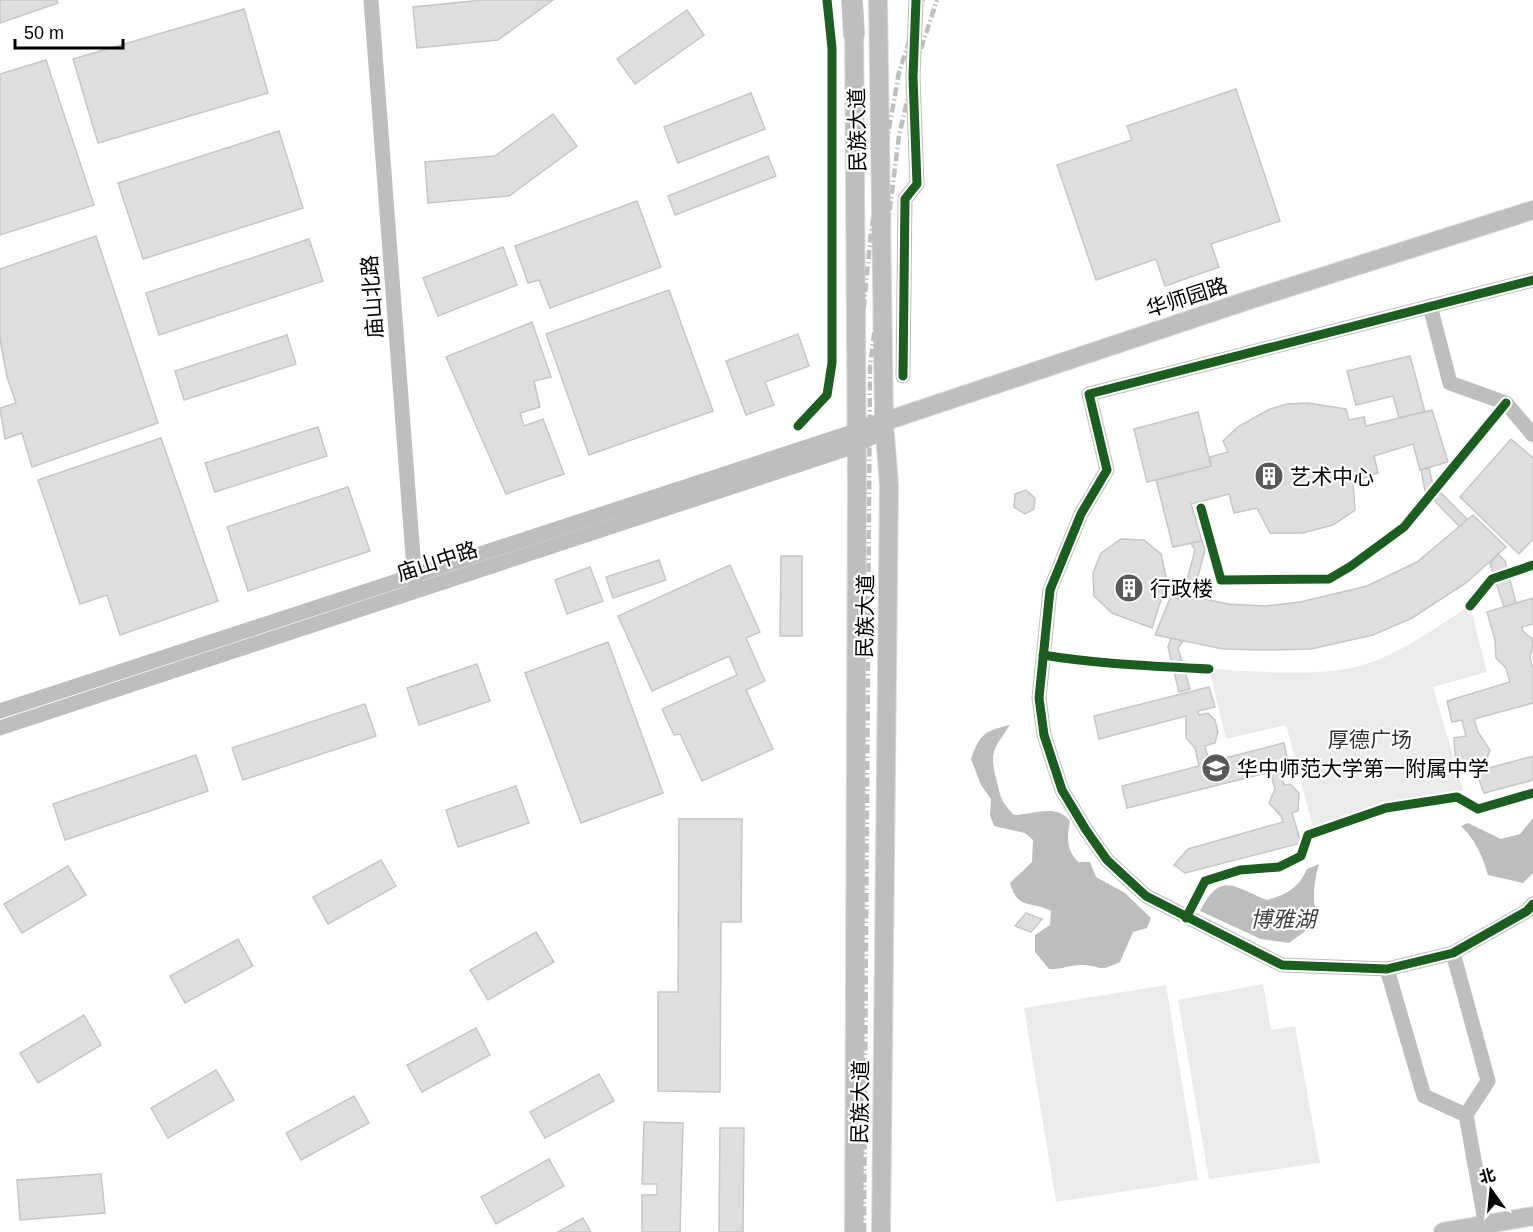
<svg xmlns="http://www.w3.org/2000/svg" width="1533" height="1232" font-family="Arial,'Noto Sans SC',sans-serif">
<rect width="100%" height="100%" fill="#fff"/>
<g fill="#ebebeb">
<path d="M 1470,606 L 1487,672 L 1433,687 L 1463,790 L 1314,831 L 1286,725 L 1226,739 L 1209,669 C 1256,671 1305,677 1351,668 C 1393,660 1434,628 1470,606 Z"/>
<polygon points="1263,984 1271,1030 1295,1026 1320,1163 1209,1179 1178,1000"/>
<polygon points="1166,985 1198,1180 1056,1202 1024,1008"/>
</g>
<g fill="#bdbdbd">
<path d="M 1010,725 C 993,750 989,752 997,782 C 1001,799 1001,801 1014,815 C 1034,815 1056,803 1070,821 C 1067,838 1066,849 1078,862 L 1090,862 L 1096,877 L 1125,893 L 1151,918 L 1147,928 L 1133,932 L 1120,962 C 1096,973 1104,966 1083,965 C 1071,964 1061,970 1049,969 L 1035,952 L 1035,935 L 1050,925 L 1051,911 C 1031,900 1018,911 1010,883 L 1032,862 L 1033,840 L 1025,833 L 994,826 L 990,815 L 991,799 L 981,785 L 971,759 C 980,734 984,731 1010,725 Z"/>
<path d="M 1533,818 L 1533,873 L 1523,883 L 1488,875 C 1482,855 1476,841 1461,826 L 1468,823 L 1501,839 L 1520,834 Z"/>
<path d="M 1319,864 C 1313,885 1312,901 1318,922 L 1289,943 L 1261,939 L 1200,911 C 1221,870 1233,887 1267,900 C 1287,894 1298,889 1307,869 Z"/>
</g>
<g fill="#dedede" stroke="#c6c6c6" stroke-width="1.5">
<polygon points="0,0 57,0 58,3 0,23"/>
<polygon points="483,0 553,0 498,40 417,48 413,7"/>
<polygon points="244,9 268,93 98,143 73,59"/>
<polygon points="687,10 704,35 635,84 617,59"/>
<polygon points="46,60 94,205 0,235 0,74"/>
<polygon points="1236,89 1280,221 1211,244 1219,267 1165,286 1156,259 1096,280 1057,165 1132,140 1127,126"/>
<polygon points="751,93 765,129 678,163 664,127"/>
<polygon points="553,114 577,146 509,196 428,203 425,162 495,156"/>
<polygon points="279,131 303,208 143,259 118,183"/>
<polygon points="768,156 776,176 675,215 668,196"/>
<polygon points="637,201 661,267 550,308 539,280 528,283 515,246"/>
<polygon points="96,236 158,423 32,467 22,433 5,439 0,408 16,403 7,377 0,339 0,269"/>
<polygon points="309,239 323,281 159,335 146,293"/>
<polygon points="503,247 517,285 438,316 423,278"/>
<polygon points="669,290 713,411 589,455 546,334"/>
<polygon points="532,322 551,377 534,381 540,407 520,413 524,426 543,419 564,474 506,494 446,357"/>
<polygon points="798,334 809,366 765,382 774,405 746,415 726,361"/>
<polygon points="287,335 296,364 184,400 175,371"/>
<polygon points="1410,356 1425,412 1399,418 1393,396 1356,405 1347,371"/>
<polygon points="1308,403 1346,409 1349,420 1364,417 1366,426 1432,410 1448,462 1420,470 1413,444 1374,456 1378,473 1353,482 1355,510 1333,525 1302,533 1270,533 1257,508 1234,513 1229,494 1191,504 1202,541 1173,547 1156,480 1211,466 1210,457 1228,452 1223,441 1239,426 1270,409 1287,404"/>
<polygon points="1198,412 1211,466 1147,482 1134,429"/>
<polygon points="318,427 327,456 215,492 205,463"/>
<polygon points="161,438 218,601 120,635 107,595 80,604 38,480"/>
<polygon points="1511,439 1533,458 1533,539 1519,554 1460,497"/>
<polygon points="1429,468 1433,485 1467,519 1460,527 1425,491 1421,470"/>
<polygon points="348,487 370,551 248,591 227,527"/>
<polygon points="1026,490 1035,498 1034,509 1025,514 1014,507 1015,494"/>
<polygon points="1473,515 1506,547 1466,583 1412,618 1373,635 1311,649 1265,650 1223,649 1155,635 1171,596 1179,599 1181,590 1191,596 1228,604 1265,606 1300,602 1367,586 1417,562"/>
<polygon points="1121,539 1144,540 1161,554 1167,581 1152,628 1112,613 1094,596 1093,573 1101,553"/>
<polygon points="1202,541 1205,550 1194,591 1185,588 1195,550 1191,543"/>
<polygon points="1498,554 1505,561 1516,603 1504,607 1490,564"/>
<polygon points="781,556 802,556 802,636 780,636"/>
<polygon points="659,560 666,580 613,598 606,577"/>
<polygon points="730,565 760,632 746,638 765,681 746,690 773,749 702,781 680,734 674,735 662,709 737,675 729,656 652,691 618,616"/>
<polygon points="590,567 603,601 567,614 555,580"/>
<polygon points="1533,598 1533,624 1522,627 1523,631 1532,639 1533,644 1530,658 1533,669 1533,703 1474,719 1478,732 1490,750 1486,761 1489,768 1533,756 1533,780 1484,793 1473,764 1463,767 1455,756 1454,738 1466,736 1462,720 1452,722 1447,701 1510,682 1506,668 1496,658 1495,640 1487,612"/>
<polygon points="1171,638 1183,641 1178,648 1190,689 1179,692 1168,647"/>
<polygon points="608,642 663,793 581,823 525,673"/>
<polygon points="477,664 490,701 419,725 407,688"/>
<polygon points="1209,687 1215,707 1198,711 1199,715 1208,713 1215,720 1218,732 1215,743 1205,746 1209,762 1284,743 1289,766 1280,769 1284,785 1290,784 1299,793 1298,811 1292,813 1301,843 1185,873 1174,865 1188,849 1283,822 1281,816 1269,803 1275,789 1270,772 1127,808 1122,786 1199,766 1195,748 1186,738 1186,716 1099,739 1094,716"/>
<polygon points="365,704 376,736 243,780 232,748"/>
<polygon points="196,755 208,791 65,840 53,804"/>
<polygon points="516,786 529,823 458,847 446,810"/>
<polygon points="679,819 742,819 741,922 721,922 720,1092 658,1091 658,992 678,992"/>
<polygon points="381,860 396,886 328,924 313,897"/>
<polygon points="68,866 86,895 22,933 4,904"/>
<polygon points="1026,913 1042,919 1031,932 1015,926"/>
<polygon points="536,932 554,962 488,1000 470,970"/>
<polygon points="238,939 253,966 185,1003 170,976"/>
<polygon points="84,1015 101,1045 38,1083 20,1053"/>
<polygon points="476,1028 490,1055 422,1092 407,1065"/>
<polygon points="216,1070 234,1100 168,1138 151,1108"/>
<polygon points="599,1074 614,1101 545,1138 530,1112"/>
<polygon points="354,1096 369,1123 301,1160 286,1133"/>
<polygon points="644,1122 683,1123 680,1232 642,1232 642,1195 657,1195 657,1184 642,1184"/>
<polygon points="720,1128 744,1128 743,1232 719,1232"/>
<polygon points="549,1159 564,1186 496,1224 481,1197"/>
<polygon points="101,1174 105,1213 20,1220 17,1180"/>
<polygon points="583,1218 591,1232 558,1232"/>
</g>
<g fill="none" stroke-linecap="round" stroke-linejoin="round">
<g stroke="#dbdbdb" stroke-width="20">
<g id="major">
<polyline points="878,0 884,422 889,485 881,1232"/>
<polyline points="854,22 857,490 854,1232"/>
<polyline points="856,431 1249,300 1533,210"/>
<polyline points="1443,1232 1533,1216"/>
</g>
</g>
<g stroke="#dbdbdb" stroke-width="22">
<polyline id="highway" points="852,0 854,34"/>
</g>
<g stroke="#bebebe" stroke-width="15">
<polyline points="371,0 415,583"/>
<polyline points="1533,280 1089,394 1107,470 1081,514 1050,590 1039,698 1044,735 1062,790 1086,830 1107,860 1146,896 1282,965 1387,969 1453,953 1527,911 1533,904"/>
<polyline points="1430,306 1450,383 1506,403 1533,435"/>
<polyline points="903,376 905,199 917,184 913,77 916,0"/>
<polyline points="0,711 856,431"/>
<polyline points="0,728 856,446 885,430"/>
<polyline points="1387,969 1424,1096 1466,1115 1488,1081 1453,953"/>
<polyline points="1466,1115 1487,1232"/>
</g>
<use href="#major" stroke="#bebebe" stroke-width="18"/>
<use href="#highway" stroke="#bebebe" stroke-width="21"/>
<g stroke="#bebebe" stroke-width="4.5" stroke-dasharray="9 3 1.5 3" stroke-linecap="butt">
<polyline points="854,1232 859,357 871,232 899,72 923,0"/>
<polyline points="864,1232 870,366 899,136 915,67 937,0"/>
</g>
<g stroke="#fff" stroke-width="13">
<g id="cycleway">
<polyline points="1533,280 1089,394 1107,470 1081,514 1050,590 1039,698 1044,735 1062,790 1086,830 1107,860 1146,896 1282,965 1387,969 1453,953 1527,911 1533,904"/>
<polyline points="903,376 905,199 917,184 913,77 916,0"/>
<polyline points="798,426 827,395 832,363 832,48 827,0"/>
<polyline points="1201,508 1221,580 1329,579 1351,566 1404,527 1506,403"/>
<polyline points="1470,606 1492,579 1533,565"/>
<path d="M 1043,655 C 1097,664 1153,666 1209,669"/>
<polyline points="1186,918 1205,881 1240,870 1279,867 1301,856 1308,835 1386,808 1457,797 1478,809 1533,793"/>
</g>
</g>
<use href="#cycleway" stroke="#1b5e20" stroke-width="9"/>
</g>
<defs>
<g id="building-disc" transform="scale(1.5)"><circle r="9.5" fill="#595959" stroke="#fff"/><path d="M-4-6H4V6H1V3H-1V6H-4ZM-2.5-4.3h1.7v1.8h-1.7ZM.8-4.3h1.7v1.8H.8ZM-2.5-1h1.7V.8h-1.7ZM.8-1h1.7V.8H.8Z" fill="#fff"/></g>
<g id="school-disc" transform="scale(1.5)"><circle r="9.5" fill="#595959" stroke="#fff"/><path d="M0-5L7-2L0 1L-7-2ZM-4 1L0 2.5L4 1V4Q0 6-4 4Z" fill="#fff"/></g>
</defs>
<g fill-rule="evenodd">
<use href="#building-disc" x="1269" y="476"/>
<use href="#building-disc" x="1129" y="588"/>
<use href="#school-disc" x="1216" y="768"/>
</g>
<g text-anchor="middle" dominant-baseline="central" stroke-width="4.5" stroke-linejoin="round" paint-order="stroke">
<g font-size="21" fill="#000" stroke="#fff">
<text transform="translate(857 130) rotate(-91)">民族大道</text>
<text transform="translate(372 297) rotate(-94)">庙山北路</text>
<text transform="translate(1187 297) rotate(-18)">华师园路</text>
<text transform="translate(437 561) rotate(-18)">庙山中路</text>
<text transform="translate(865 616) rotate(-89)">民族大道</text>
<text transform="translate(860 1102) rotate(-89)">民族大道</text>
</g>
<g font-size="21" fill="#000" stroke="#fff" text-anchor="start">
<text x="1290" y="476">艺术中心</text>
<text x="1150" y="588">行政楼</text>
<text x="1237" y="768">华中师范大学第一附属中学</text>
</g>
<g font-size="21" fill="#313131" stroke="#fff">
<text x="1370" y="739">厚德广场</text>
</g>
<g font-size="22" font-style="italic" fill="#424242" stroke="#fff">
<text x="1283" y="919">博雅湖</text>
</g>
</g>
<g transform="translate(1491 1190) rotate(345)" stroke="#ffffff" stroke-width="4.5" paint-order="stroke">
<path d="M0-4.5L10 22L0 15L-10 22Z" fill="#000000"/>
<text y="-9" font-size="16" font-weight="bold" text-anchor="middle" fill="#000000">北</text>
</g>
<path d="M15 39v9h108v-9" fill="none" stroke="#000000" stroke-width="3"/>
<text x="24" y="39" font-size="18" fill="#000000" stroke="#ffffff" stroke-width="4.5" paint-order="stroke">50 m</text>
</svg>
